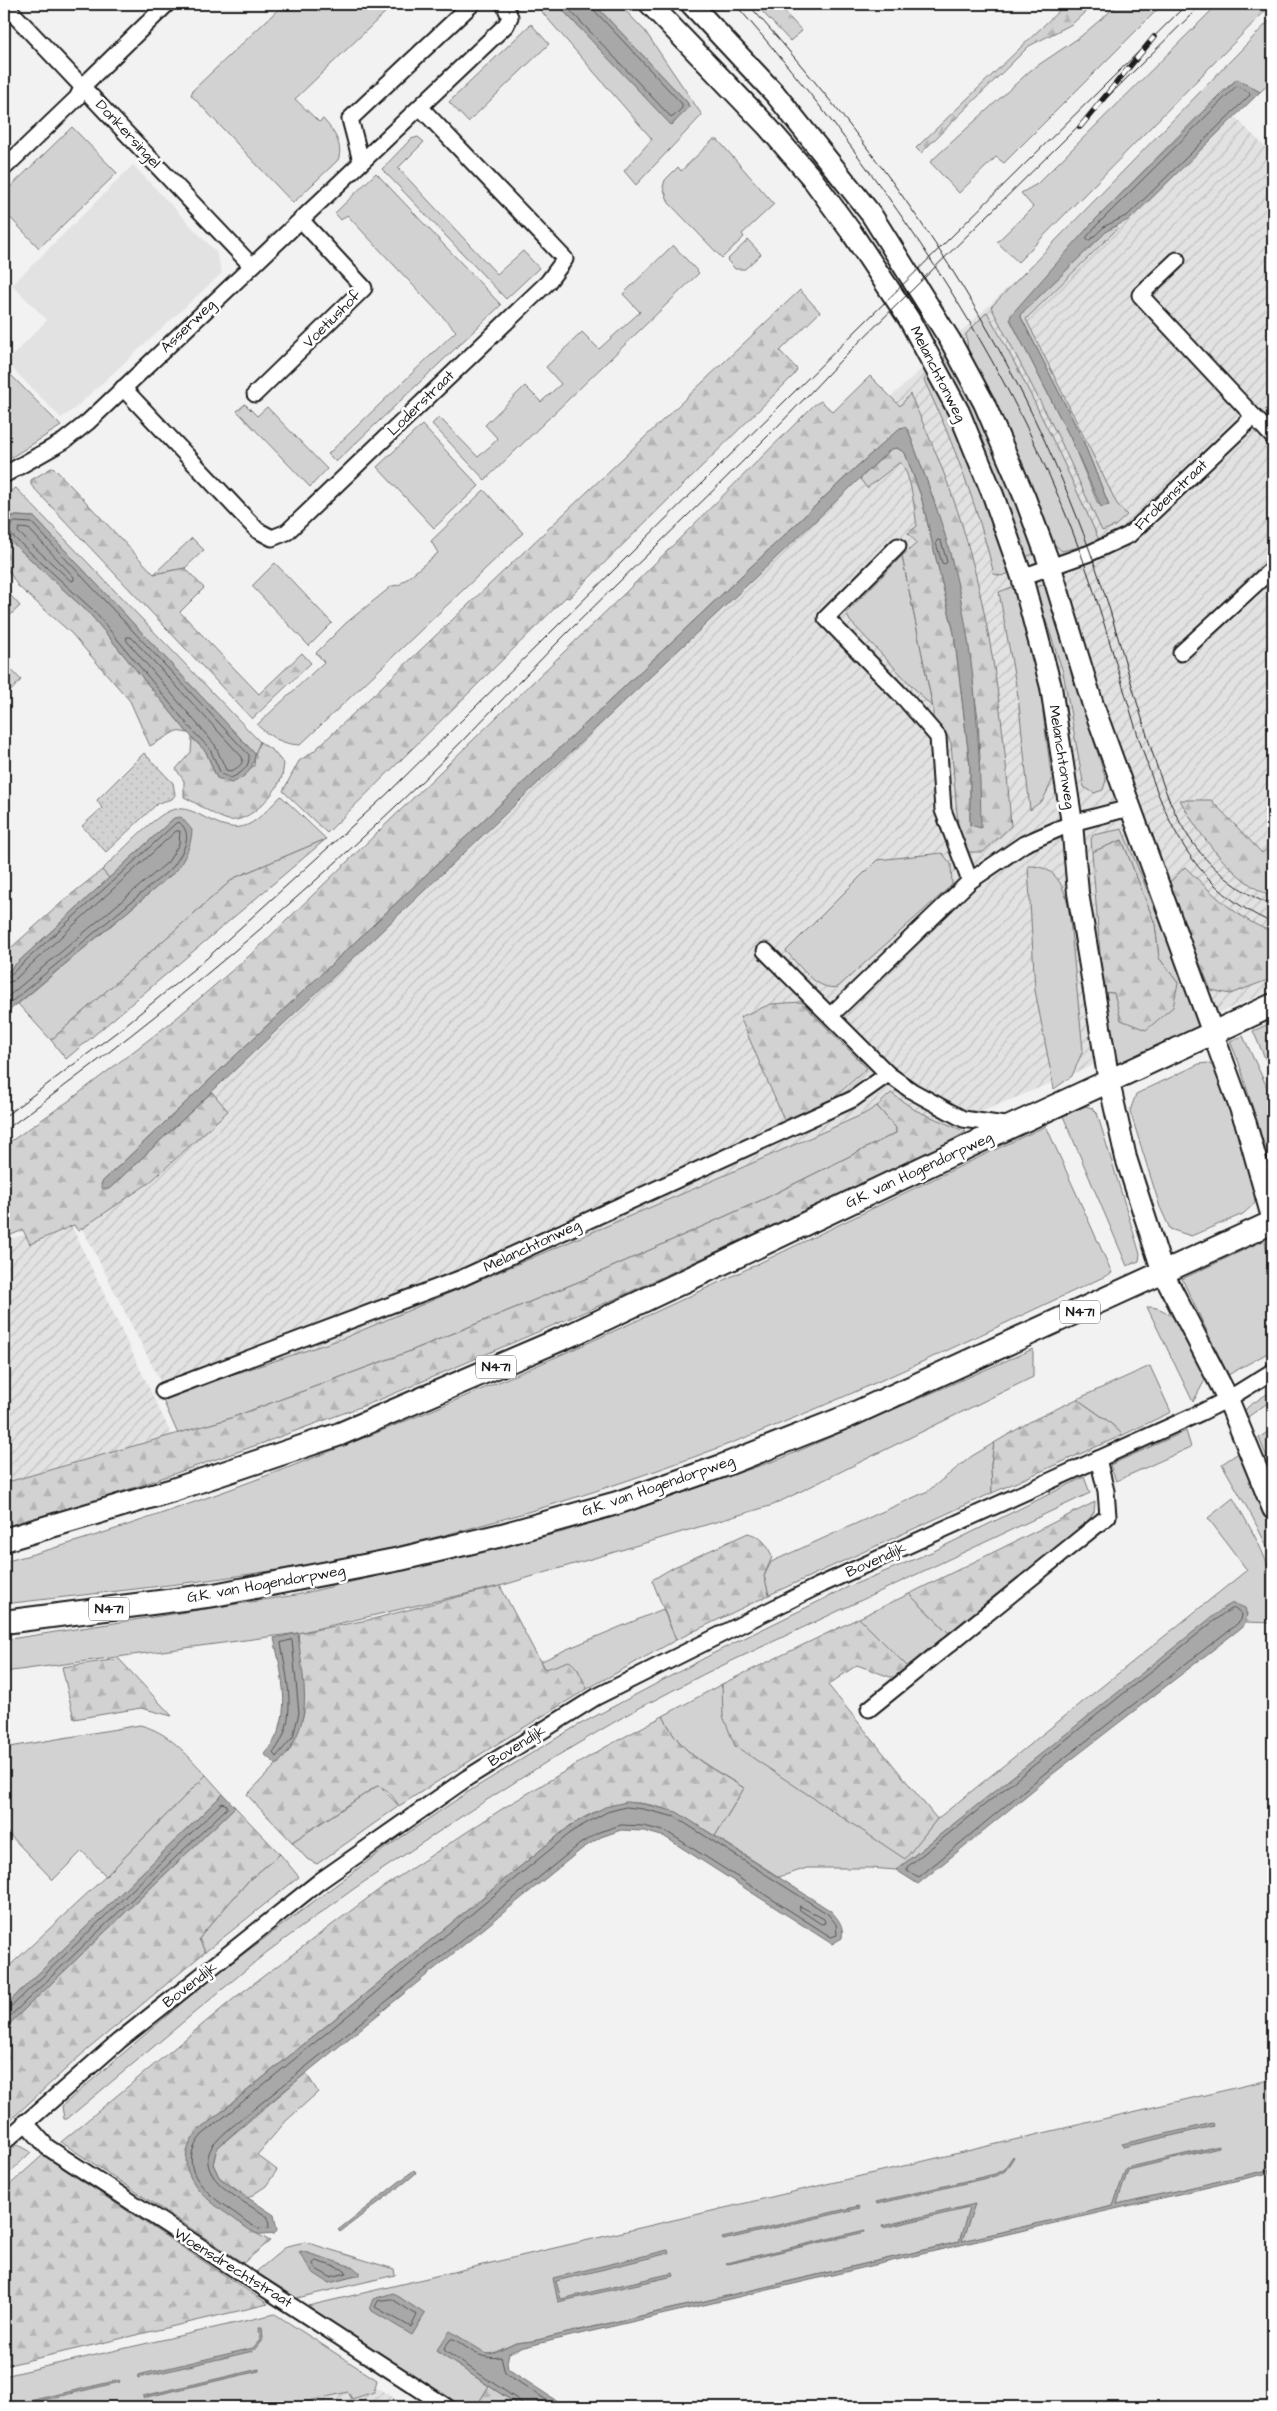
<svg xmlns="http://www.w3.org/2000/svg" width="1277" height="2411" font-family="'Architects Daughter',sans-serif">
<defs>
<pattern id="industrial-furrows" width="10" height="10" patternUnits="userSpaceOnUse" patternTransform="scale(1.25)"><rect width="10" height="10" fill="#e2e2e2"/><path d="M-1 1l2-2M0 10L10 0M9 11l2-2" fill="none" stroke="#c1c1c1"/></pattern>
<pattern id="forest-firs" width="22" height="20" patternUnits="userSpaceOnUse" patternTransform="scale(1.25)"><rect width="22" height="20" fill="#d2d2d2"/><path d="M5 1l3.5 6h-7zM16 11l3.5 6h-7z" fill="#b4b4b4"/></pattern>
<pattern id="garden-dots" width="8" height="8" patternUnits="userSpaceOnUse" patternTransform="scale(1.25)"><rect width="8" height="8" fill="#d2d2d2"/><path d="M2 2h.1M6 6h.1" fill="none" stroke="#b4b4b4" stroke-width="1.8" stroke-linecap="round"/></pattern>
</defs>
<rect width="100%" height="100%" fill="#f2f2f2"/>
<filter id="ink" filterUnits="userSpaceOnUse"><feTurbulence type="fractalNoise" baseFrequency=".02" numOctaves="2"/><feDisplacementMap in="SourceGraphic" scale="10" xChannelSelector="R" yChannelSelector="G"/><feConvolveMatrix kernelMatrix="1 2 1 2 8 2 1 2 1" color-interpolation-filters="sRGB"/></filter>
<g filter="url(#ink)">
<polygon fill="#e2e2e2" points="133,165 216,252 222,273 73,410 61,418 6,362 47,320 12,285"/>
<g fill="url(#industrial-furrows)">
<polygon points="1213,95 1273,155 1273,990 646,1252 181,1422 78,1220 651,623"/>
<polygon points="69,1221 174,1440 4,1491 4,1241"/>
<polygon points="351,2373 410,2407 283,2407 348,2392"/>
</g>
<g fill="#d2d2d2" stroke="#777" fill-rule="evenodd">
<path d="M 284,4 L 394,4 L 295,99 L 319,122 L 323,119 C 333,130 344,145 338,160 L 293,203 L 191,95 L 193,90 Z"/>
<polygon points="535,4 557,4 672,125 689,106 687,102 594,4 619,4 645,31 702,115 636,185 624,171 652,139"/>
<polygon points="1119,4 1163,4 1004,163 996,157 959,193 930,162 1031,70 1080,37"/>
<polygon points="1218,4 1272,4 1018,262 997,242 1033,207 1021,193 1037,184"/>
<polygon points="1273,17 1273,80 1260,92 1237,79 1221,93 1092,223 1010,319 1070,437 1098,504 1109,505 1081,436 1020,315 1108,230 1116,226 1118,228 1026,319 1117,504 1127,515 1115,526 1102,531 1060,440 991,307"/>
<polygon points="531,24 549,44 468,122 449,102"/>
<polygon points="72,127 117,173 39,248 4,211 4,193"/>
<polygon points="418,137 424,142 398,168 497,274 523,251 539,268 506,299 382,169 411,139"/>
<polygon points="713,140 718,140 774,204 742,234 744,237 722,258 669,203 663,187 665,180 678,167 681,171"/>
<polygon points="376,173 501,305 336,462 328,454 456,331 347,215 341,220 335,213"/>
<polygon points="748,240 761,254 745,269 735,269 727,260"/>
<polygon points="673,245 699,273 485,480 432,424 439,417 478,457 498,439 485,425 525,386 541,402 561,384 546,367 582,332 599,349 640,312 623,294"/>
<path d="M 987,312 C 1029,387 1065,464 1100,542 L 1062,551 L 1046,537 L 1024,471 L 1003,423 L 969,357 L 966,334 Z"/>
<polygon points="947,354 973,399 1011,481 1036,553 1025,557 942,362"/>
<polygon points="4,368 61,426 4,462"/>
<path d="M 929,373 L 951,413 L 1013,572 L 1001,576 L 994,574 C 977,505 954,444 924,380 Z"/>
<polygon points="245,404 257,416 267,407 327,469 310,487 237,411"/>
<polygon points="422,425 479,486 434,528 377,467"/>
<polygon points="16,488 260,742 255,754 34,517 4,515 4,495"/>
<path d="M 484,490 L 523,533 L 300,745 C 281,744 271,737 257,725 L 324,662 L 316,653 L 346,623 L 392,586 L 399,585 L 438,553 L 431,541 Z"/>
<polygon points="192,538 204,550 185,568 154,574"/>
<polygon points="902,556 933,708 850,621 846,613"/>
<polygon points="275,563 332,623 309,646 252,586"/>
<polygon points="1049,582 1075,679 1106,780 1103,790 1094,793 1084,787 1063,672 1035,588"/>
<polygon points="1017,585 1033,636 1052,781 1043,800 1030,810 1018,696 999,592"/>
<path d="M 281,796 L 326,839 L 234,878 L 51,1040 L 18,1004 L 177,870 L 174,818 L 109,878 L 102,870 C 118,855 154,815 172,810 C 181,807 190,810 198,814 C 242,837 248,830 281,796 Z"/>
<polygon points="1122,829 1204,1028 1118,1065 1103,992 1114,993 1178,983 1159,958 1155,924 1122,840 1092,852 1091,839 1093,835"/>
<path d="M 942,853 L 951,864 L 952,885 L 838,987 C 817,992 799,965 786,951 L 877,860 Z"/>
<path d="M 1028,866 C 1056,865 1065,887 1069,911 L 1083,1050 L 1072,1076 L 1054,1089 L 1035,990 Z"/>
<polygon points="1273,1022 1273,1076 1253,1031"/>
<polygon points="1243,1036 1273,1100 1273,1174 1239,1063 1230,1041"/>
<polygon points="1208,1063 1218,1069 1224,1082 1256,1189 1255,1203 1243,1214 1191,1236 1170,1229 1160,1207 1130,1111 1136,1094 1199,1064"/>
<polygon points="877,1106 896,1128 896,1133 764,1199 583,1280 408,1352 228,1419 178,1434 162,1398 344,1338 698,1187 864,1114"/>
<polygon points="1086,1106 1092,1108 1097,1113 1140,1254 1139,1261 1127,1266 1063,1116"/>
<path d="M 1046,1126 L 1112,1273 C 975,1337 837,1405 694,1457 C 596,1493 494,1524 392,1548 C 264,1577 133,1589 4,1604 L 4,1562 C 81,1542 156,1516 231,1489 C 364,1440 496,1385 625,1326 C 766,1262 905,1191 1046,1126 Z"/>
<polygon points="1265,1240 1273,1294 1273,1350 1228,1375 1182,1279"/>
<path d="M 1147,1307 C 1179,1305 1199,1354 1205,1380 L 1193,1402 Z"/>
<polygon points="1033,1349 1033,1377 773,1505 500,1586 298,1633 4,1672 4,1640 296,1595 563,1532 780,1459"/>
<polygon points="1150,1366 1171,1412 1123,1435 1108,1421 1077,1399"/>
<polygon points="1273,1390 1273,1399 1245,1419 1241,1414 1249,1406"/>
<polygon points="1273,1428 1273,1472 1259,1438"/>
<polygon points="1186,1431 1191,1447 1116,1481 1110,1465"/>
<polygon points="994,1443 991,1465 992,1493 769,1595 764,1576 771,1562 928,1491 972,1456"/>
<polygon points="1243,1450 1273,1521 1273,1559 1253,1518 1222,1464"/>
<polygon points="1084,1477 1090,1493 704,1674 628,1714 545,1763 468,1812 355,1888 267,1952 67,2119 64,2119 62,2106 206,1982 384,1849 471,1790 575,1727 714,1653 848,1587 934,1551"/>
<path d="M 1233,1498 C 1248,1524 1267,1554 1273,1584 C 1275,1596 1273,1610 1273,1623 L 1246,1622 L 1247,1613 L 1043,1753 L 896,1870 L 870,1868 L 807,1868 L 779,1877 L 715,1836 L 744,1788 C 707,1764 683,1757 663,1716 L 722,1684 L 721,1687 L 905,1858 L 937,1819 L 1247,1570 L 1208,1518 Z"/>
<polygon points="909,1594 950,1634 908,1667 859,1618"/>
<polygon points="663,1609 676,1640 587,1689 577,1668 546,1669 540,1662 567,1649"/>
<path d="M 140,1725 C 169,1732 186,1754 206,1775 L 106,1876 L 82,1851 L 53,1880 L 4,1829 L 4,1748 Z"/>
<polygon points="377,1786 380,1786 399,1806 317,1864 307,1859 292,1842"/>
<polygon points="280,1854 299,1877 205,1952 199,1939 204,1932 249,1880"/>
<polygon points="1273,2079 1273,2169 533,2341 516,2343 491,2354 436,2351 489,2386 476,2407 463,2407 308,2306"/>
<path d="M 305,2242 L 394,2269 L 395,2275 L 297,2298 L 256,2272 L 287,2246 ZM 301,2251 L 359,2275 L 329,2283 Z"/>
<polygon points="275,2314 377,2380 374,2392 352,2399 348,2392 283,2407 4,2407 4,2376"/>
</g>
<g fill="url(#forest-firs)" stroke="#777">
<polygon points="755,4 777,4 802,31 790,41"/>
<polygon points="1066,4 1094,4 1072,24 1029,46 921,153 916,148"/>
<polygon points="800,290 820,312 780,351 797,369 794,375 569,598 566,597 327,833 283,791 299,761 314,751"/>
<path d="M 870,376 L 900,406 L 910,394 C 930,438 949,482 963,528 C 992,625 1004,725 1011,826 L 983,852 L 968,852 L 960,837 L 958,826 L 951,743 L 947,735 L 933,719 L 933,708 L 902,556 L 917,543 L 908,533 L 917,526 C 914,509 912,475 900,462 L 867,488 L 860,479 L 891,449 L 897,448 L 905,453 L 921,496 L 954,633 L 970,766 L 970,825 L 980,758 L 978,718 L 960,595 L 933,498 L 908,430 L 905,427 L 900,428 L 853,470 L 102,1182 L 101,1185 L 109,1189 L 212,1092 L 228,1111 L 149,1183 L 78,1231 L 74,1225 L 30,1244 L 23,1230 L 4,1238 L 4,1146 L 70,1100 L 173,1021 L 256,950 L 625,593 L 814,405 L 821,401 L 833,412 Z"/>
<polygon points="53,467 154,574 185,568 204,588 180,612 259,694 302,653 311,663 252,719 31,485 31,480"/>
<polygon points="4,535 90,614 188,733 176,731 150,746 130,701 71,633 18,586 4,564"/>
<polygon points="4,588 20,606 4,621"/>
<polygon points="4,662 21,680 4,698"/>
<path d="M 192,738 L 206,752 L 217,778 L 254,766 L 255,754 L 260,742 L 273,751 L 284,764 C 283,768 283,774 281,779 C 274,796 245,827 225,819 C 211,814 197,803 184,797 L 184,781 L 176,769 L 191,752 Z"/>
<path d="M 1180,800 L 1211,800 L 1262,853 L 1273,844 L 1273,898 C 1231,878 1202,839 1180,800 Z"/>
<polygon points="326,839 66,1059 51,1040 234,878"/>
<polygon points="1122,840 1155,924 1159,958 1178,983 1173,1007 1146,1030 1121,1020 1114,993 1103,992 1092,852"/>
<path d="M 1185,867 C 1211,892 1238,920 1273,932 L 1273,978 L 1230,994 L 1211,990 L 1167,885 Z"/>
<polygon points="102,870 109,878 4,975 4,954 68,897"/>
<polygon points="801,1002 867,1068 825,1106 788,1129 740,1017 771,1004"/>
<polygon points="891,1093 915,1110 966,1132 938,1148 617,1298 379,1400 263,1443 98,1500 4,1528 4,1483 228,1419 408,1352 583,1280 764,1199 896,1133 896,1128 877,1106"/>
<polygon points="1077,1399 1108,1421 1123,1435 992,1493 991,1465 994,1443 1033,1420"/>
<polygon points="1095,1502 1094,1512 1084,1526 950,1634 909,1594"/>
<path d="M 748,1533 C 762,1537 767,1543 772,1557 L 764,1576 L 769,1595 L 676,1640 L 652,1580 L 674,1567 Z"/>
<path d="M 500,1586 L 543,1667 L 546,1669 L 569,1661 C 579,1667 582,1679 587,1689 L 492,1747 L 399,1806 C 394,1798 387,1787 377,1786 L 292,1842 L 247,1795 L 290,1750 L 304,1713 L 298,1633 L 373,1619 Z"/>
<polygon points="859,1618 908,1667 895,1677 890,1677 857,1665 828,1685 937,1819 905,1859 735,1746 723,1716 722,1684"/>
<polygon points="119,1659 172,1716 141,1708 74,1719 62,1667"/>
<path d="M 663,1716 C 683,1757 707,1765 744,1788 L 715,1836 C 660,1802 630,1788 571,1825 L 198,2131 L 189,2145 L 257,2234 L 270,2241 L 243,2263 L 61,2142 L 237,1996 L 380,1889 L 505,1807 L 602,1749 Z"/>
<polygon points="206,1775 223,1794 4,2007 4,1971 106,1876"/>
<polygon points="235,1807 280,1854 249,1880 204,1932 199,1939 205,1952 80,2056 4,2126 4,2029"/>
<polygon points="306,2073 318,2092 286,2121 257,2155 277,2170 266,2186 248,2198 219,2177 213,2164 217,2148"/>
<polygon points="17,2144 31,2152 4,2178 4,2156"/>
<polygon points="43,2155 268,2304 4,2366 4,2190"/>
<polygon points="489,2386 521,2407 476,2407"/>
</g>
<polygon fill="url(#garden-dots)" stroke="#777" points="144,753 173,783 175,795 172,799 158,803 106,852 82,826 102,808 97,800"/>
<g fill="#a8a8a8" stroke="#707070">
<polygon points="557,4 594,4 687,102 689,108 671,125"/>
<polygon points="1237,79 1260,92 1130,219 1108,230 1020,315 1081,436 1109,505 1101,507 1070,437 1010,319 1011,315 1092,223"/>
<path d="M 905,427 L 908,430 C 923,471 939,511 950,553 C 974,642 980,736 981,828 L 970,825 L 970,766 L 954,633 L 921,496 L 905,453 L 897,448 L 891,449 L 109,1189 L 103,1189 L 101,1185 L 102,1182 L 853,470 L 900,428 Z"/>
<path d="M 12,516 L 34,517 L 255,754 C 253,770 247,776 232,783 L 217,778 L 206,752 L 188,733 L 90,614 L 4,535 L 4,527 Z"/>
<path d="M 181,817 L 192,830 C 191,846 186,856 177,870 L 4,1015 L 4,975 L 174,818 Z"/>
<path d="M 1233,1603 L 1245,1608 C 1248,1617 1247,1622 1241,1628 L 1054,1773 L 918,1884 L 896,1870 L 1222,1609 Z"/>
<path d="M 298,1633 C 303,1688 317,1720 277,1765 L 264,1754 C 295,1722 282,1676 274,1638 Z"/>
<polygon points="223,1794 235,1807 4,2029 4,2007"/>
<path d="M 626,1802 L 644,1804 L 677,1812 L 831,1911 C 839,1920 844,1926 842,1938 L 832,1944 L 665,1837 L 644,1831 L 621,1830 L 601,1837 L 583,1848 L 252,2117 L 217,2148 L 213,2164 L 219,2177 L 227,2184 L 274,2215 L 277,2230 L 274,2234 C 268,2232 261,2236 255,2233 C 247,2229 240,2223 233,2218 C 203,2198 167,2169 198,2131 L 571,1825 L 605,1807 Z"/>
<polygon points="1213,2123 1214,2126 1123,2147 1122,2144"/>
<polygon points="1219,2146 1219,2148 1128,2170 1117,2204 1273,2169 1273,2172 524,2347 509,2353 507,2362 508,2369 566,2407 521,2407 436,2351 450,2331 487,2354 495,2353 516,2343 533,2341 959,2242 969,2208 883,2228 882,2226 975,2204 962,2241 1113,2206 1126,2168"/>
<polygon points="1013,2156 1014,2157 1005,2171 995,2176 877,2204 876,2202 995,2174 1004,2169"/>
<polygon points="414,2170 416,2173 408,2180 344,2229 340,2232 338,2230"/>
<polygon points="859,2206 860,2208 723,2240 722,2238"/>
<polygon points="865,2230 865,2232 728,2264 726,2263"/>
<polygon points="668,2250 669,2253 556,2281 561,2299 673,2273 674,2276 558,2302 553,2278"/>
<polygon points="301,2251 353,2267 359,2272 359,2275 329,2283 312,2272 299,2252"/>
<polygon points="393,2293 425,2314 412,2335 372,2311 370,2307 373,2299"/>
<polygon points="259,2327 262,2327 263,2339 253,2351 138,2378 138,2375 253,2348 260,2340"/>
<polygon points="259,2369 259,2371 143,2398 143,2396"/>
<polygon points="119,2380 120,2382 14,2407 4,2407"/>
</g>
<g fill="none" stroke-linecap="round" stroke-linejoin="round">
<g stroke="#545454" stroke-width="1">
<polyline points="564,4 670,116 673,117 682,108 682,104 593,9 591,4"/>
<polygon points="1237,86 1249,92 1250,95 1128,215 1105,226 1090,240 1087,240 1087,237 1095,227"/>
<path d="M 15,522 L 32,523 L 249,755 C 250,767 242,773 231,778 L 221,774 L 210,749 L 192,730 L 94,611 L 8,532 L 8,529 Z"/>
<polygon points="20,528 29,529 74,577 74,580 71,581 18,532"/>
<polygon points="938,540 941,541 947,562 945,564 942,563 936,543"/>
<path d="M 127,637 L 131,637 L 242,757 C 244,765 237,768 231,771 L 226,770 L 215,745 L 127,641 Z"/>
<path d="M 4,978 L 9,976 L 176,823 L 179,822 C 195,835 182,853 173,867 L 4,1008"/>
<polyline points="4,984 13,981 176,831 180,831 179,844 168,862 4,1000"/>
<polygon points="1235,1608 1242,1614 1241,1620 1237,1624 1050,1769 919,1877 907,1871 907,1867 1224,1613"/>
<path d="M 292,1640 L 299,1713 L 293,1737 L 276,1757 L 273,1753 C 299,1721 287,1680 281,1643 Z"/>
<path d="M 626,1807 L 643,1809 L 675,1817 L 828,1914 L 836,1924 L 837,1935 L 831,1937 L 667,1832 L 644,1826 L 621,1825 L 599,1832 L 580,1844 L 249,2113 C 237,2123 224,2132 214,2144 C 189,2177 247,2203 268,2217 L 269,2228 C 255,2231 246,2221 235,2213 C 209,2196 173,2169 202,2135 L 574,1830 L 607,1812 Z"/>
<polygon points="800,1906 824,1919 825,1923 821,1924 800,1910"/>
<polyline points="4,2010 9,2009 222,1803 227,1805 227,1808 4,2022"/>
<polygon points="316,2261 345,2270 346,2273 330,2277 316,2269 313,2264"/>
<polygon points="392,2299 417,2315 411,2327 375,2307 378,2301"/>
<path d="M 523,2407 L 520,2401 L 445,2351 L 444,2348 L 451,2339 L 454,2339 C 471,2350 479,2360 501,2357 L 505,2373 L 557,2407"/>
</g>
<g stroke="#1c1c1c" stroke-width="19">
<g id="street">
<polyline points="4,4 251,265"/>
<polyline points="361,161 350,119 472,4"/>
<polyline points="4,168 77,98 83,86 167,4"/>
<polyline points="1177,260 1140,295 1273,437"/>
<polyline points="123,388 257,530 272,538 287,532 548,282 565,259 420,107"/>
<polyline points="255,394 364,288 301,220"/>
<polyline points="4,475 64,441 88,422 506,25 510,17 504,4"/>
<polyline points="898,546 826,618 905,699 938,737 943,810 970,881"/>
<polyline points="1022,577 1090,553 1129,535 1253,417"/>
<polyline points="1181,653 1273,568"/>
<polyline points="831,1015 970,881 1024,844 1072,823 1129,808"/>
<polyline points="888,1074 912,1091 963,1119 1012,1126"/>
<polyline points="163,1391 462,1278 853,1099 888,1074 765,951"/>
<polyline points="869,1709 1108,1516 1106,1491 1098,1459"/>
<polyline points="25,2122 47,2147 447,2407"/>
<polyline points="4,2142 119,2041 320,1881 467,1778 596,1697 816,1587 1200,1413 1228,1399 1273,1371"/>
</g>
</g>
<g stroke="#1c1c1c" stroke-width="24">
<g id="secondary">
<polyline points="650,4 767,126 811,177 852,233 909,319 959,412 993,495 1022,577 1051,687 1072,823 1078,893 1109,1082 1126,1158 1163,1273 1228,1399 1273,1509"/>
<polyline points="691,4 776,95 871,214 950,340 984,403 1025,498 1051,568 1093,705 1246,1124 1273,1221"/>
</g>
</g>
<g stroke="#1c1c1c" stroke-width="26">
<g id="primary">
<polyline points="4,1540 173,1490 340,1434 573,1334 969,1146 1273,1005"/>
<polyline points="4,1622 214,1595 400,1559 502,1535 617,1503 722,1466 851,1415 1273,1222"/>
</g>
</g>
<use href="#street" stroke="#fff" stroke-width="15"/>
<use href="#secondary" stroke="#fff" stroke-width="20"/>
<use href="#primary" stroke="#fff" stroke-width="22"/>
<g stroke="#1c1c1c" stroke-width="1">
<path d="M 735,4 C 887,179 1026,377 1097,601 C 1110,642 1122,684 1135,726 C 1161,809 1186,886 1273,923"/>
<path d="M 748,4 C 838,105 921,212 988,330 C 1037,416 1078,510 1108,604 C 1121,647 1133,690 1146,732 C 1157,768 1168,805 1188,836 C 1209,868 1239,892 1273,906"/>
<polyline points="4,1117 118,1031 206,959 386,795 1187,4"/>
<path d="M 4,1131 C 141,1031 273,924 396,806 C 456,750 511,689 569,631 C 660,541 754,454 841,360 L 1202,4"/>
</g>
<g stroke="#1c1c1c" stroke-width="5.5">
<polyline id="rail" points="1080,127 1154,37"/>
</g>
<use href="#rail" stroke="#fff" stroke-width="4" stroke-dasharray="11" stroke-linecap="butt"/>
</g>
</g>
<g text-anchor="middle" dominant-baseline="central" stroke-width="5" stroke-linejoin="round" paint-order="stroke">
<g fill="#fff" stroke="#606060" stroke-width="1">
<rect x="1060" y="1300.5" width="40" height="23" rx="4"/>
<rect x="476" y="1355.5" width="40" height="23" rx="4"/>
<rect x="89" y="1597.5" width="40" height="23" rx="4"/>
</g>
<g font-size="14" font-weight="bold" fill="#1c1c1c">
<text x="1080" y="1312">N471</text>
<text x="496" y="1367">N471</text>
<text x="109" y="1609">N471</text>
</g>
<g font-size="15" fill="#1c1c1c" stroke="#fff">
<text transform="translate(128 134) rotate(47)">Donkersingel</text>
<text transform="translate(332 319) rotate(-45)">Voetiushof</text>
<text transform="translate(188 326) rotate(-44)">Asserweg</text>
<text transform="translate(938 374) rotate(63)">Melanchtonweg</text>
<text transform="translate(421 403) rotate(-44)">Loderstraat</text>
<text transform="translate(1171 495) rotate(-44)">Frobenstraat</text>
<text transform="translate(1062 757) rotate(81)">Melanchtonweg</text>
<text transform="translate(919 1170) rotate(-25)">G.K. van Hogendorpweg</text>
<text transform="translate(532 1246) rotate(-25)">Melanchtonweg</text>
<text transform="translate(658 1486) rotate(-19)">G.K. van Hogendorpweg</text>
<text transform="translate(876 1560) rotate(-24)">Bovendijk</text>
<text transform="translate(266 1584) rotate(-10)">G.K. van Hogendorpweg</text>
<text transform="translate(517 1746) rotate(-32)">Bovendijk</text>
<text transform="translate(190 1985) rotate(-38)">Bovendijk</text>
<text transform="translate(233 2268) rotate(32)">Woensdrechtstraat</text>
</g>
</g>
<rect width="1277" height="2411" fill="none" stroke="#fff" stroke-width="20"/>
<rect x="10" y="10" width="1257" height="2391" fill="none" stroke="#1c1c1c" stroke-width="2" filter="url(#ink)"/>
</svg>
